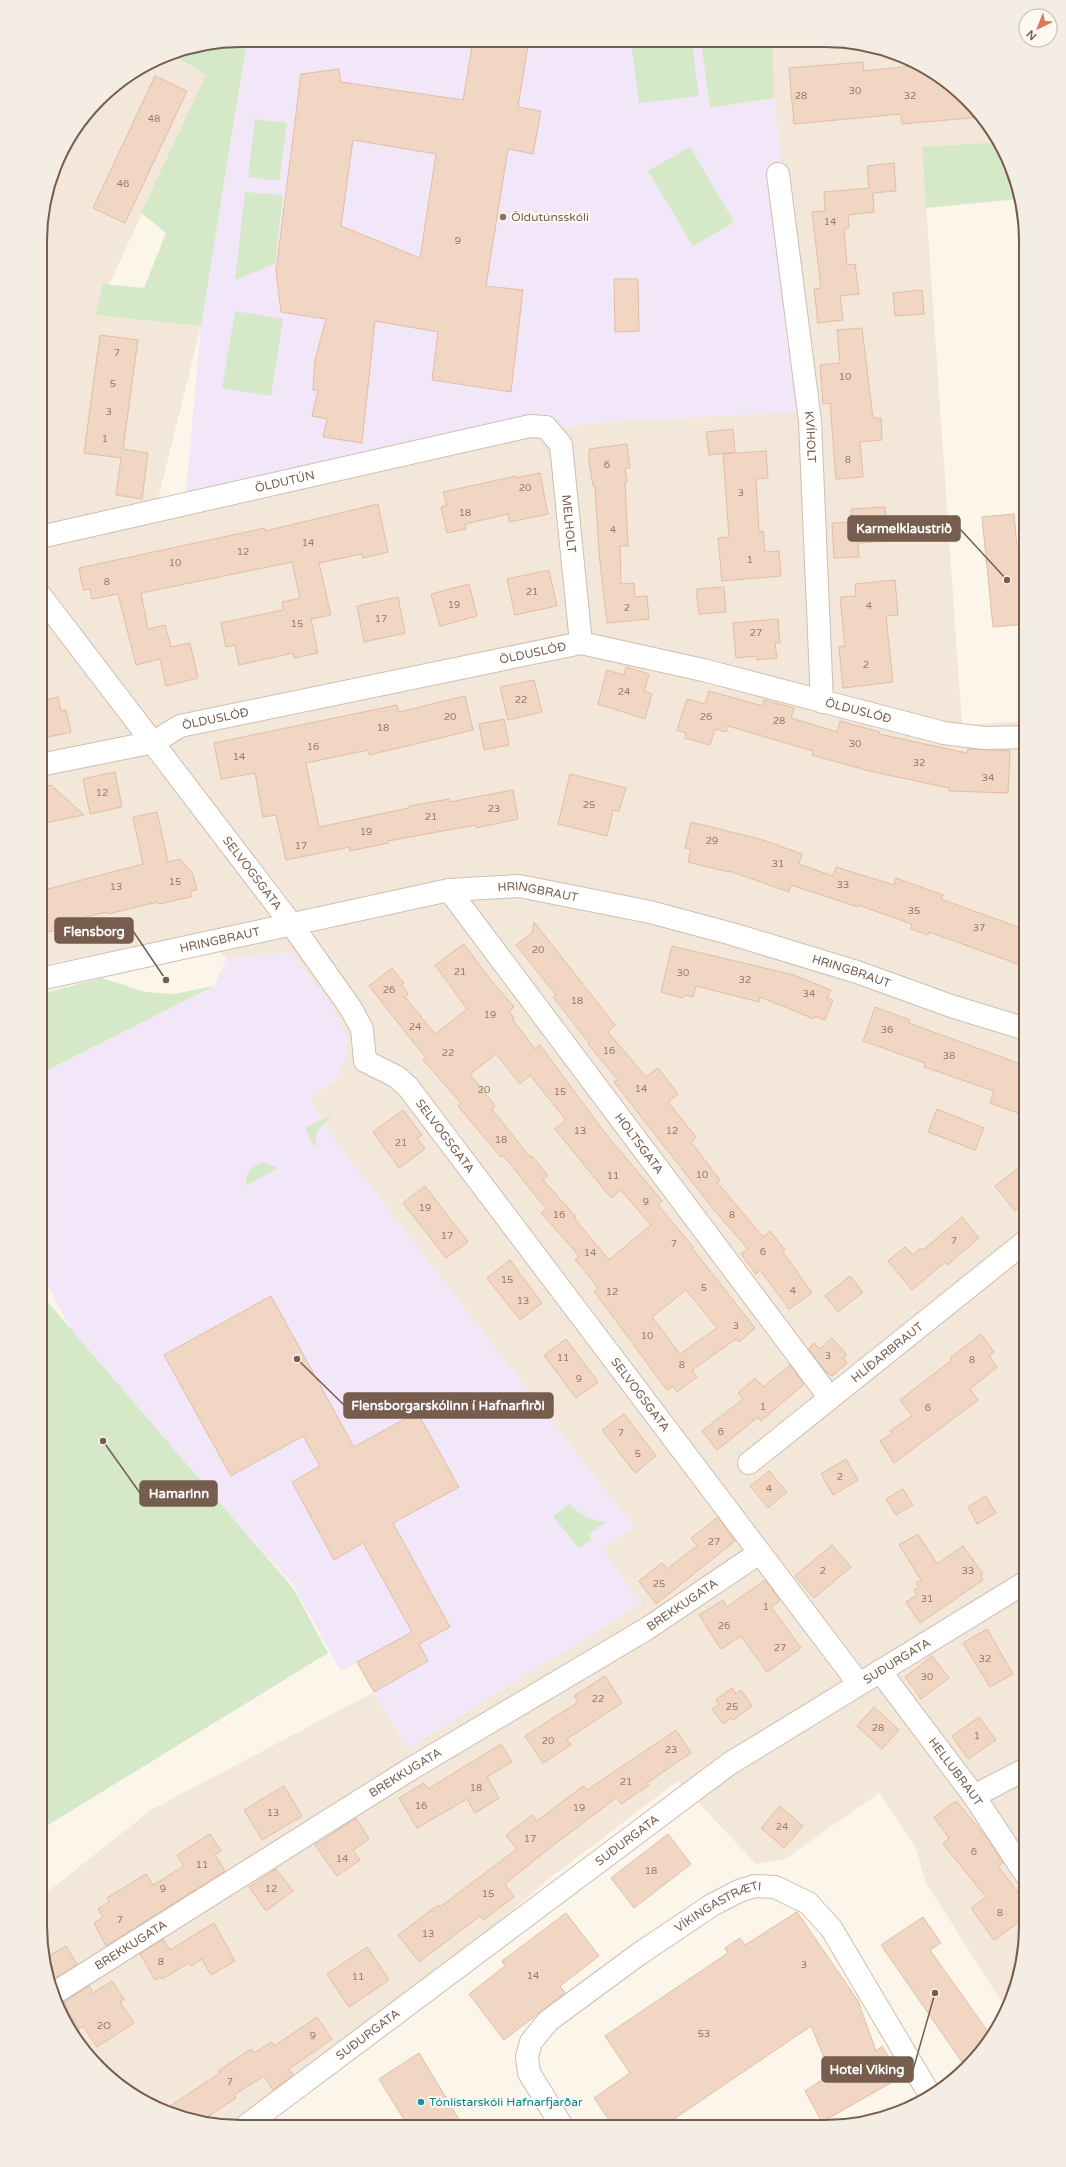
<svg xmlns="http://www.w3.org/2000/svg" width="1066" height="2167" font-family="'Varela Round',sans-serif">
<rect width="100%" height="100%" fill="#fcf5ea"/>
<polygon fill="#f3e7d9" points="773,43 864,44 914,61 958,90 992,130 998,142 922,147 962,725 1026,721 1026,1939 1015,1991 1012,1996 1001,2001 925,1881 915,1846 879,1793 785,1859 756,1864 678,1781 550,1878 423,1987 234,2125 215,2125 153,2106 109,2077 74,2038 51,1990 40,1926 40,1898 151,1810 374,1692 407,1749 642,1603 602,1550 634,1527 330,1134 309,1098 336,1081 292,952 227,958 200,935 40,965 40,228 59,161 108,90 165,55 171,54 206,75 95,315 201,326 152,523 469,438 605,422 809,411 774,98"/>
<g fill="#f2e7f8">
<polygon points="247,40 701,43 710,108 774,98 809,411 605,422 469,438 186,493 201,325"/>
<polygon points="292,952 332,1006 347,1035 347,1054 336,1081 309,1098 330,1134 634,1527 602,1550 642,1603 407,1749 357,1662 341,1671 292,1583 99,1373 79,1345 40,1271 40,1074 214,986 227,958"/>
</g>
<g fill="#d5e9c9">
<polygon points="241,40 247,40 201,326 95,315 103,284 144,288 166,233 141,213 206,75 171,54"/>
<polygon points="631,42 692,43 699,96 639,103"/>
<polygon points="701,43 773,43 774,98 710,108"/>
<polygon points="255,119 287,123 279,181 248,177"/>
<polygon points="998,142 1015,177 1019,199 926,208 922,147"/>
<polygon points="690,147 734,222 693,246 648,171"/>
<polygon points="245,192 283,195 275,264 235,280"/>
<polygon points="235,311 283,319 271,396 222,388"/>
<polygon points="102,978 145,992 174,994 214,986 40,1074 40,994"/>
<polygon points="333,1114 317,1131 315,1148 305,1128"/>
<path d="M 264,1162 L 278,1168 L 246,1186 C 245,1172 251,1166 264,1162 Z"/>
<polygon points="40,1291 45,1299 293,1588 328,1653 40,1830"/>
<path d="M 570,1504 C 581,1516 590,1520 606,1522 L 588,1535 L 592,1539 L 579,1549 L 553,1516 Z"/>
</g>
<g fill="#f0d6c3" stroke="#e2bda4" fill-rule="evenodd">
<path d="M 473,41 L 508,42 L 528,45 L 518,107 L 541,111 L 533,154 L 508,149 L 486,286 L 523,290 L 511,392 L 432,380 L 438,332 L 375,321 L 362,443 L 323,437 L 327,419 L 312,416 L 318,390 L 313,390 L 315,360 L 326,319 L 281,312 L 276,271 L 301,74 L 339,69 L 341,82 L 463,100 ZM 353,140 L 436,154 L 420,258 L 341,226 Z"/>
<polygon points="863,62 864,71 921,65 958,90 981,117 902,124 901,114 794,124 789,68"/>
<polygon points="155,76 187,91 125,223 93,208"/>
<polygon points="894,163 896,191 873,193 874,212 848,215 849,228 844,229 847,265 855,264 859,294 840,296 843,320 818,323 814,289 821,288 812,212 825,211 824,192 869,188 867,166"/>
<polygon points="614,279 638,279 639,331 615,332"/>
<polygon points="922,290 924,314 895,316 893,293"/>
<polygon points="862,328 873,418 881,418 882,440 860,442 863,477 836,479 830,403 823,404 820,365 840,363 837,330"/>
<polygon points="100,335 138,340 123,449 148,453 142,499 116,495 121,458 84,453"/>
<polygon points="733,429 735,452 709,455 706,432"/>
<polygon points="627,444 630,468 625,468 627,482 625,482 628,546 620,546 621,584 634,583 635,597 647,596 649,619 607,623 599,553 595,486 593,486 589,462 589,449"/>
<polygon points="766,451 768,478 756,479 759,532 763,531 765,552 779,551 781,576 722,581 718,538 729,537 723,454"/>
<polygon points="540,473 548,514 509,522 508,514 465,524 466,529 447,533 441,507 447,505 443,492 516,476 516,478"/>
<polygon points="378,504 388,552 363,558 362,554 319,563 331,615 311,619 318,653 294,658 293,653 239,665 235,645 226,647 221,623 283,610 282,602 300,598 292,562 141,593 148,629 165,625 171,647 190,643 198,678 166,686 160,659 136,665 118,594 92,599 90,589 83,590 79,568 265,528 265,531"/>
<polygon points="885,507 887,541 858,543 859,557 834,558 832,523 852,522 851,509"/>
<polygon points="1014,514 1017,547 1026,546 1026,624 993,627 982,517"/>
<polygon points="549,570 557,606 515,615 507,579"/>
<polygon points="895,580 898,615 886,616 893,682 843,688 839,647 845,646 840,597 856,596 855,584"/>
<polygon points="469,584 477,616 440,626 431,594"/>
<polygon points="724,587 726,612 699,614 696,589"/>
<polygon points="398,597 405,633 364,642 357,606"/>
<polygon points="778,619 780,643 775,643 777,658 757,660 757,656 736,658 733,623"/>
<polygon points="626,667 649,674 644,691 652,694 645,719 598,704 607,670 624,675"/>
<polygon points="534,680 542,712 508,720 500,687"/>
<polygon points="709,691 763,706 764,700 794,708 791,718 837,732 840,721 880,732 879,734 967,753 968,749 1010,751 1008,793 949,791 949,788 869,771 812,755 813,751 728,726 726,732 715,729 710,745 685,738 686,733 677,730 687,699 705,704"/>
<polygon points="465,696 473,730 369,755 368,750 306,763 319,827 409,808 409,806 449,799 449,802 513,790 518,819 476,828 476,825 388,841 388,843 350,851 349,847 286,860 276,815 263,817 255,773 221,779 214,743 397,705 399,712"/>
<polygon points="58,697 61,711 66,710 71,732 40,739 40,701"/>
<polygon points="504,719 509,745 484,750 479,724"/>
<polygon points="115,772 122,807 90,814 83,779"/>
<polygon points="570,774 626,788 619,811 613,810 607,836 558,824"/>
<polygon points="51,785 84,815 40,824 40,788"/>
<polygon points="157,812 168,862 180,859 193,874 197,890 191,891 191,897 159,904 158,902 108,914 107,912 64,922 65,928 40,934 40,891 143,864 133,817"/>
<polygon points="691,822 763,840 802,854 799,864 833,876 836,867 894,885 896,878 943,895 941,899 1026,930 1026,967 929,932 928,935 911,929 912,924 858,905 858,907 791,885 789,892 729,871 729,872 688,862 691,849 685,848"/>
<polygon points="534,922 615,1025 608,1032 646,1077 658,1068 678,1094 668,1102 696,1137 691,1142 720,1180 717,1182 763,1237 770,1231 785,1250 783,1252 812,1293 789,1309 760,1270 756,1274 741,1254 748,1249 714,1210 614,1082 618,1080 588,1044 589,1043 553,997 556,995 516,945 532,933"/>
<path d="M 464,944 L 486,974 L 514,1007 L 509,1011 L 514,1018 L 512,1019 L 535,1049 L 540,1045 L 605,1133 L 662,1201 L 658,1205 L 693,1247 L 692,1248 L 755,1328 L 739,1342 L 736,1339 L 692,1370 L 697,1377 L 677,1392 L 673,1386 L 667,1390 L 594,1291 L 598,1288 L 575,1259 L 579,1257 L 574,1250 L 541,1213 L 546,1209 L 503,1155 L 501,1157 L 458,1106 L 461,1103 L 423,1060 L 426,1058 L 369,986 L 392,968 L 404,983 L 401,984 L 408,994 L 405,997 L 435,1034 L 467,1009 L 435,965 ZM 496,1054 L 520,1084 L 530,1075 L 566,1120 L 555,1129 L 611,1198 L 621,1190 L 651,1225 L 609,1260 L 574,1218 L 576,1217 L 543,1180 L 548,1176 L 532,1156 L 530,1157 L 492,1109 L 495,1106 L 470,1074 ZM 686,1290 L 717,1328 L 680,1354 L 652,1317 Z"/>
<polygon points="672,946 794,975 831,990 827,998 833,1000 825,1020 815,1016 814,1019 760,997 759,1002 696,986 693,997 684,995 683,998 661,992"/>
<polygon points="875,1007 910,1020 909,1023 1026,1066 1026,1116 990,1103 994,1091 924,1067 925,1063 863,1041"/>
<polygon points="937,1109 984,1128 975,1150 928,1132"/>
<polygon points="403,1110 422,1135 417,1138 425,1149 399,1168 373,1132"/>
<polygon points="1026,1162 1026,1202 1015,1211 995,1186"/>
<polygon points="425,1186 468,1242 446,1258 403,1203"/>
<polygon points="962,1217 979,1238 947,1265 945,1262 912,1290 888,1261 905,1247 913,1255 921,1248 923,1250"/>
<polygon points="510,1260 542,1303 520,1320 487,1278"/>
<polygon points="850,1276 863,1292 838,1312 825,1296"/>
<polygon points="271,1296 354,1447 417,1412 459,1487 393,1523 450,1627 419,1644 428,1661 374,1692 357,1662 412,1632 363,1543 334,1560 292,1482 320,1466 303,1436 231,1476 164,1355"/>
<polygon points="981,1334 994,1352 989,1356 997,1367 970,1389 978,1400 894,1463 880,1441 892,1434 890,1431 912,1416 900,1400 952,1360 950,1358"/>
<polygon points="832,1338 847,1355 843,1358 847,1363 832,1376 826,1372 809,1349 814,1343 820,1349"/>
<polygon points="566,1339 598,1382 576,1398 544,1355"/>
<polygon points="790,1365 804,1384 761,1421 758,1417 717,1450 702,1431 743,1399 738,1393 755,1378 763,1387"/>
<polygon points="624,1414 656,1456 635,1473 602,1430"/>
<polygon points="846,1459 858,1480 833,1495 821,1474"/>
<polygon points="769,1471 787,1492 768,1508 750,1486"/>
<polygon points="903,1489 913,1505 896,1515 886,1499"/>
<polygon points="986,1496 996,1513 977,1524 968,1507"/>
<polygon points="718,1517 735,1541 656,1604 639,1581 662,1563 667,1569 697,1546 691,1538"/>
<polygon points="918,1534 937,1564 963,1546 983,1574 980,1575 983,1580 920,1623 906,1602 917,1595 914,1590 919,1587 916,1583 921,1580 899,1545"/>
<polygon points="832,1545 851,1567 814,1598 795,1576"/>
<polygon points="765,1580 780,1600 771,1607 801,1648 767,1672 741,1636 721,1649 699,1615 723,1600 727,1607"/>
<polygon points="987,1629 1013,1674 990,1687 963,1643"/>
<polygon points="932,1656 949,1678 921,1699 905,1677"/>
<polygon points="605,1676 622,1703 567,1739 571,1745 543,1763 525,1736 578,1702 574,1696"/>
<polygon points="732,1688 736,1694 741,1690 752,1706 733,1720 731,1718 723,1724 712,1709 719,1704 716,1700"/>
<polygon points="874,1707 899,1730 882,1749 857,1726"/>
<polygon points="979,1717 996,1740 968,1759 952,1736"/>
<polygon points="676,1730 691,1753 647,1783 649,1785 621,1804 616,1798 547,1850 505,1884 514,1897 483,1920 480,1916 419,1962 398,1935 438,1905 440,1907 517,1849 506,1835 532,1815 537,1821 583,1786 587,1790"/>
<polygon points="501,1744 512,1762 487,1777 499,1798 475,1813 467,1799 417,1828 399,1798 424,1783 428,1789"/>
<polygon points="284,1786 302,1816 262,1840 244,1810"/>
<polygon points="956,1801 988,1839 1003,1863 998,1866 1026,1903 1026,1917 994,1940 971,1908 986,1897 943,1844 949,1838 934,1817"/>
<polygon points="780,1806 803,1826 784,1848 761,1828"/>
<polygon points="356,1818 369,1839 353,1850 360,1860 337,1876 315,1845"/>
<polygon points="210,1834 221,1851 215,1855 225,1871 106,1946 94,1923 103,1917 98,1909 110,1901 107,1898 146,1874 153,1885 184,1866 177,1855"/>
<polygon points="668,1834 691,1864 634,1908 611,1878"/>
<polygon points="276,1869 293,1891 266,1911 249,1887"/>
<polygon points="797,1912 858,2001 876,2051 882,2046 901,2077 822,2122 805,2091 831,2074 811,2026 662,2127 613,2126 594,2098 630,2073 605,2036 728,1953 725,1948 740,1938 745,1945"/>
<polygon points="566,1913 599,1956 560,1986 565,1993 504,2040 469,1994 505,1966 502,1961"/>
<polygon points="923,1917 941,1943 930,1950 991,2036 985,2046 962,2062 881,1945"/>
<polygon points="214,1923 235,1961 211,1975 202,1959 191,1966 189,1963 162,1979 160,1977 155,1980 140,1954 163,1939 170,1950"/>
<polygon points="66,1946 77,1964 52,1980 48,1973 45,1958"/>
<polygon points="367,1947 389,1980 349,2007 327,1974"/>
<polygon points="112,1981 124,1999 120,2002 134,2023 97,2047 83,2026 79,2029 67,2010 68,2009 64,2002 89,1986 93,1993"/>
<polygon points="317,2017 332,2039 289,2069 293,2075 273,2090 264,2076 234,2095 236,2098 201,2121 164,2110 220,2073 218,2071 251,2049 254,2053 272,2042 274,2046"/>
<polygon points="419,2053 463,2126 408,2126 379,2079"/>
</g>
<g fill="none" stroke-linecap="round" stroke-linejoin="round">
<g stroke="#cebeb0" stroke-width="24">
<g id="minor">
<path id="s1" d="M 778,174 L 810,421 L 822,702"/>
<path id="s2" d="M 40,537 L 530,426 L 546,427 L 561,445 L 581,643"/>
<path id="s3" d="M 40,595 L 292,925 L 350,1007 L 362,1029 L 365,1061 L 397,1077 L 408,1087 L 859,1684"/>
<path id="s4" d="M 40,765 L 154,742 L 180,726 L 581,643 L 703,670 L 944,733 L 984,738 L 1026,737"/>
<path id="s5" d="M 449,890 L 830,1398"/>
<path id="s6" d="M 40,979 L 449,890 L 519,886 L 650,912 L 732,934 L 857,972 L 954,1007 L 1026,1029"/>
<path id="s7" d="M 749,1463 L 1026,1241"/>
<path id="s8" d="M 880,1671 L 974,1796 L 1026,1875"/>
<polyline points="974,1796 1026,1769"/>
<path id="s9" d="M 53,1994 L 409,1770 L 648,1628 L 759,1553"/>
<path id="s10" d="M 247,2125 L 729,1764 L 1026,1582"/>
<path id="s11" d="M 562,2126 L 529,2073 L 527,2057 L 531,2042 L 548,2021 L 639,1954 L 712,1905 L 739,1891 L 755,1886 L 775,1887 L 808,1903 L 831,1928 L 930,2095"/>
</g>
</g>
<use href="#minor" stroke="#fff" stroke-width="22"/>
</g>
<circle fill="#8d6e63" stroke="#fef9f1" stroke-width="1.5" cx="503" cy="217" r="4"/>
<circle fill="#0f9aa8" stroke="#fef9f1" stroke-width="1.5" cx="421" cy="2102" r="4"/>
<g text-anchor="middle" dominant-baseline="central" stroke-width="4" stroke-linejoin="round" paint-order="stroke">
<g font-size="10" fill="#947b6b">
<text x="855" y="91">30</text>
<text x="801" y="96">28</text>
<text x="910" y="96">32</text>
<text x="154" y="119">48</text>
<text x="123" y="184">46</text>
<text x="830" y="222">14</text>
<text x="458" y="241">9</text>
<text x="117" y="353">7</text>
<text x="845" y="377">10</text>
<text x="113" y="384">5</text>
<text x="109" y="412">3</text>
<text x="105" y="439">1</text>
<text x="848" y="460">8</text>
<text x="607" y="465">6</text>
<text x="525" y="488">20</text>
<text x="741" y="493">3</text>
<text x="465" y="513">18</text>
<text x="613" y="530">4</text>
<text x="308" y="543">14</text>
<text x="243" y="552">12</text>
<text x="750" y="560">1</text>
<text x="175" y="563">10</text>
<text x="107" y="582">8</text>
<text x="532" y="592">21</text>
<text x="454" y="605">19</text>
<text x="869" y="606">4</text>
<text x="627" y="608">2</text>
<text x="381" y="619">17</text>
<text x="297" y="624">15</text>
<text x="756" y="633">27</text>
<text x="866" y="665">2</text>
<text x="624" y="692">24</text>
<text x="521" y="700">22</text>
<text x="450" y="717">20</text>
<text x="706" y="717">26</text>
<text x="779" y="721">28</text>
<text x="383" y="728">18</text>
<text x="855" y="744">30</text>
<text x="313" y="747">16</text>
<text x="239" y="757">14</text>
<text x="919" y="763">32</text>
<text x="988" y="778">34</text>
<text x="102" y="793">12</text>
<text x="589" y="805">25</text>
<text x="494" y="809">23</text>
<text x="431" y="817">21</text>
<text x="366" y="832">19</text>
<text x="712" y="841">29</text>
<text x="301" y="846">17</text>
<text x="778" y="864">31</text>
<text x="175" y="882">15</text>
<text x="843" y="885">33</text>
<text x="116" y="887">13</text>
<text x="914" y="911">35</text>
<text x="979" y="928">37</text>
<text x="538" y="950">20</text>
<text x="460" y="972">21</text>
<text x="683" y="973">30</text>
<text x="745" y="980">32</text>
<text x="389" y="990">26</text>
<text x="809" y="994">34</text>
<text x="577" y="1001">18</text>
<text x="490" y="1015">19</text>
<text x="415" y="1027">24</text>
<text x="887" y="1030">36</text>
<text x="609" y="1051">16</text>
<text x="448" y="1053">22</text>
<text x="949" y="1056">38</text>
<text x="641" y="1089">14</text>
<text x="484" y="1090">20</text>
<text x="560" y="1092">15</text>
<text x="580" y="1131">13</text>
<text x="672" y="1131">12</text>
<text x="501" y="1140">18</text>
<text x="401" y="1143">21</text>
<text x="702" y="1175">10</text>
<text x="613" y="1176">11</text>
<text x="646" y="1202">9</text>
<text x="425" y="1208">19</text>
<text x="559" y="1215">16</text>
<text x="732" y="1215">8</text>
<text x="447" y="1236">17</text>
<text x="954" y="1241">7</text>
<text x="674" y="1244">7</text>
<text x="763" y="1252">6</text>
<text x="590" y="1253">14</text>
<text x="507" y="1280">15</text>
<text x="704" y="1288">5</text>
<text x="793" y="1291">4</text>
<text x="612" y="1292">12</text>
<text x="523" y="1301">13</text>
<text x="736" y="1326">3</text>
<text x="647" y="1336">10</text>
<text x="828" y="1356">3</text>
<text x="563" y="1358">11</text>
<text x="972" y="1360">8</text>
<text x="682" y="1365">8</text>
<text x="579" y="1379">9</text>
<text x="763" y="1407">1</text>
<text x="928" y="1408">6</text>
<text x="721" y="1432">6</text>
<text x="621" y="1433">7</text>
<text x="638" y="1454">5</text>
<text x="840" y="1477">2</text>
<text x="769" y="1489">4</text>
<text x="714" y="1542">27</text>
<text x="823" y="1571">2</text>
<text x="968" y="1571">33</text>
<text x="659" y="1584">25</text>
<text x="927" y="1599">31</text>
<text x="766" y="1607">1</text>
<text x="724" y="1626">26</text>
<text x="780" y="1648">27</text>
<text x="985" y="1659">32</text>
<text x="927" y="1677">30</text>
<text x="598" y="1699">22</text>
<text x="732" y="1707">25</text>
<text x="878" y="1728">28</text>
<text x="977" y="1736">1</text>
<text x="548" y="1741">20</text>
<text x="671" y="1750">23</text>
<text x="626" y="1782">21</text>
<text x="476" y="1788">18</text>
<text x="421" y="1806">16</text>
<text x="579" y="1808">19</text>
<text x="273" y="1813">13</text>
<text x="782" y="1827">24</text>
<text x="530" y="1839">17</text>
<text x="974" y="1852">6</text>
<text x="342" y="1859">14</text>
<text x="202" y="1865">11</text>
<text x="651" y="1871">18</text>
<text x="163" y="1889">9</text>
<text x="271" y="1889">12</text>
<text x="488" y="1894">15</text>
<text x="1000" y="1913">8</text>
<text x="120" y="1920">7</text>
<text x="428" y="1934">13</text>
<text x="161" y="1962">8</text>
<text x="804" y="1965">3</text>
<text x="533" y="1976">14</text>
<text x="358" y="1977">11</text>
<text x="104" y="2026">2O</text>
<text x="704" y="2034">53</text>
<text x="313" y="2036">9</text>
<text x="230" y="2082">7</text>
</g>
<g font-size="12" fill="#785e54" stroke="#fef9f1" text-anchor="start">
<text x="511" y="217">Öldutúnsskóli</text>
</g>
<g font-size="12" fill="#765d4e" stroke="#fef9f1">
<text stroke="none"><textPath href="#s1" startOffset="265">KVÍHOLT</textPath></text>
<text stroke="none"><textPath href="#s2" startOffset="251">ÖLDUTÚN</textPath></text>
<text stroke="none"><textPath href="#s2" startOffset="621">MELHOLT</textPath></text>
<text stroke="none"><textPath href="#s4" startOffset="507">ÖLDUSLÓÐ</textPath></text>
<text stroke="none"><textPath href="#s4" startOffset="842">ÖLDUSLÓÐ</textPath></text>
<text stroke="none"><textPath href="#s4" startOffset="183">ÖLDUSLÓÐ</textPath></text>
<text stroke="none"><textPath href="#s3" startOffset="350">SELVOGSGATA</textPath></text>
<text stroke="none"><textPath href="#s6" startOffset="508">HRINGBRAUT</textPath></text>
<text stroke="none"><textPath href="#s6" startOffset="184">HRINGBRAUT</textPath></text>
<text stroke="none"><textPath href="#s6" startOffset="832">HRINGBRAUT</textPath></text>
<text stroke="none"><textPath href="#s3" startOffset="685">SELVOGSGATA</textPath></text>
<text stroke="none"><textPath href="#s5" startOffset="317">HOLTSGATA</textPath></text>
<text stroke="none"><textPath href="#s7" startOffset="177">HLÍÐARBRAUT</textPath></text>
<text stroke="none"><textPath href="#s3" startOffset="1009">SELVOGSGATA</textPath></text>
<text stroke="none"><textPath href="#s9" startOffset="740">BREKKUGATA</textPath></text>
<text stroke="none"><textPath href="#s10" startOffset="799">SUÐURGATA</textPath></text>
<text stroke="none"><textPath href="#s8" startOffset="126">HELLUBRAUT</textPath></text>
<text stroke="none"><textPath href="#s9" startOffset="416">BREKKUGATA</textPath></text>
<text stroke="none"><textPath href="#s10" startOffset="475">SUÐURGATA</textPath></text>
<text stroke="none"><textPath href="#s11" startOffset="327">VÍKINGASTRÆTI</textPath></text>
<text stroke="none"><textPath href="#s9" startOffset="92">BREKKUGATA</textPath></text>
<text stroke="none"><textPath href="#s10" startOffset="151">SUÐURGATA</textPath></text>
</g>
<g font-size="12" fill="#0d838f" stroke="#fef9f1" text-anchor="start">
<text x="429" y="2102">Tónlistarskóli Hafnarfjarðar</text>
</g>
</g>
<path d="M0 0H1066V2167H0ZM241 47H825A194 194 0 0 1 1019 241V1926A194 194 0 0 1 825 2120H241A194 194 0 0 1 47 1926V241A194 194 0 0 1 241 47Z" fill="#f3ede4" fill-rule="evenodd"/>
<path fill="none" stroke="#765d4e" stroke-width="2" d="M241 47H825A194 194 0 0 1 1019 241V1926A194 194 0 0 1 825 2120H241A194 194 0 0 1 47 1926V241A194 194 0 0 1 241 47Z"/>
<path fill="none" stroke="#765d4e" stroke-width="1.5" d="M1007 580L960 529M166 980L133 931M297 1359L344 1405M103 1441L140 1493M935 1993L913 2070"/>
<g fill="#765d4e" stroke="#fef9f1" stroke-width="1.5">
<circle cx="1007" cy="580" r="4"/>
<circle cx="166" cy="980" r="4"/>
<circle cx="297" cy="1359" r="4"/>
<circle cx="103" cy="1441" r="4"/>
<circle cx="935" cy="1993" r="4"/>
</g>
<g fill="#765d4e" stroke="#765d4e" stroke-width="1.5">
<rect x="848" y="516" width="112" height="25" rx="4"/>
<rect x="55" y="918" width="78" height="25" rx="4"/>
<rect x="344" y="1393" width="209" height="25" rx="4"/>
<rect x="140" y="1481" width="77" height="25" rx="4"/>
<rect x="822" y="2057" width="91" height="25" rx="4"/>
</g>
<g font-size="13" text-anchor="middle" font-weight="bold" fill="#fff">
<text x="904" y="533">Karmelklaustrið</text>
<text x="94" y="936">Flensborg</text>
<text x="448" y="1410">Flensborgarskólinn í Hafnarfirði</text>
<text x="179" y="1498">Hamarinn</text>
<text x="867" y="2074">Hotel Viking</text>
</g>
<g transform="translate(1038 28) rotate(223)"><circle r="19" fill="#fef9f1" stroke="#c8bbb0"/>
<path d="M0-3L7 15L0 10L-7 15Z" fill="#de7757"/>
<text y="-6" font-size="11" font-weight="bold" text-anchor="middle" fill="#765d4e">N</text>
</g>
</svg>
